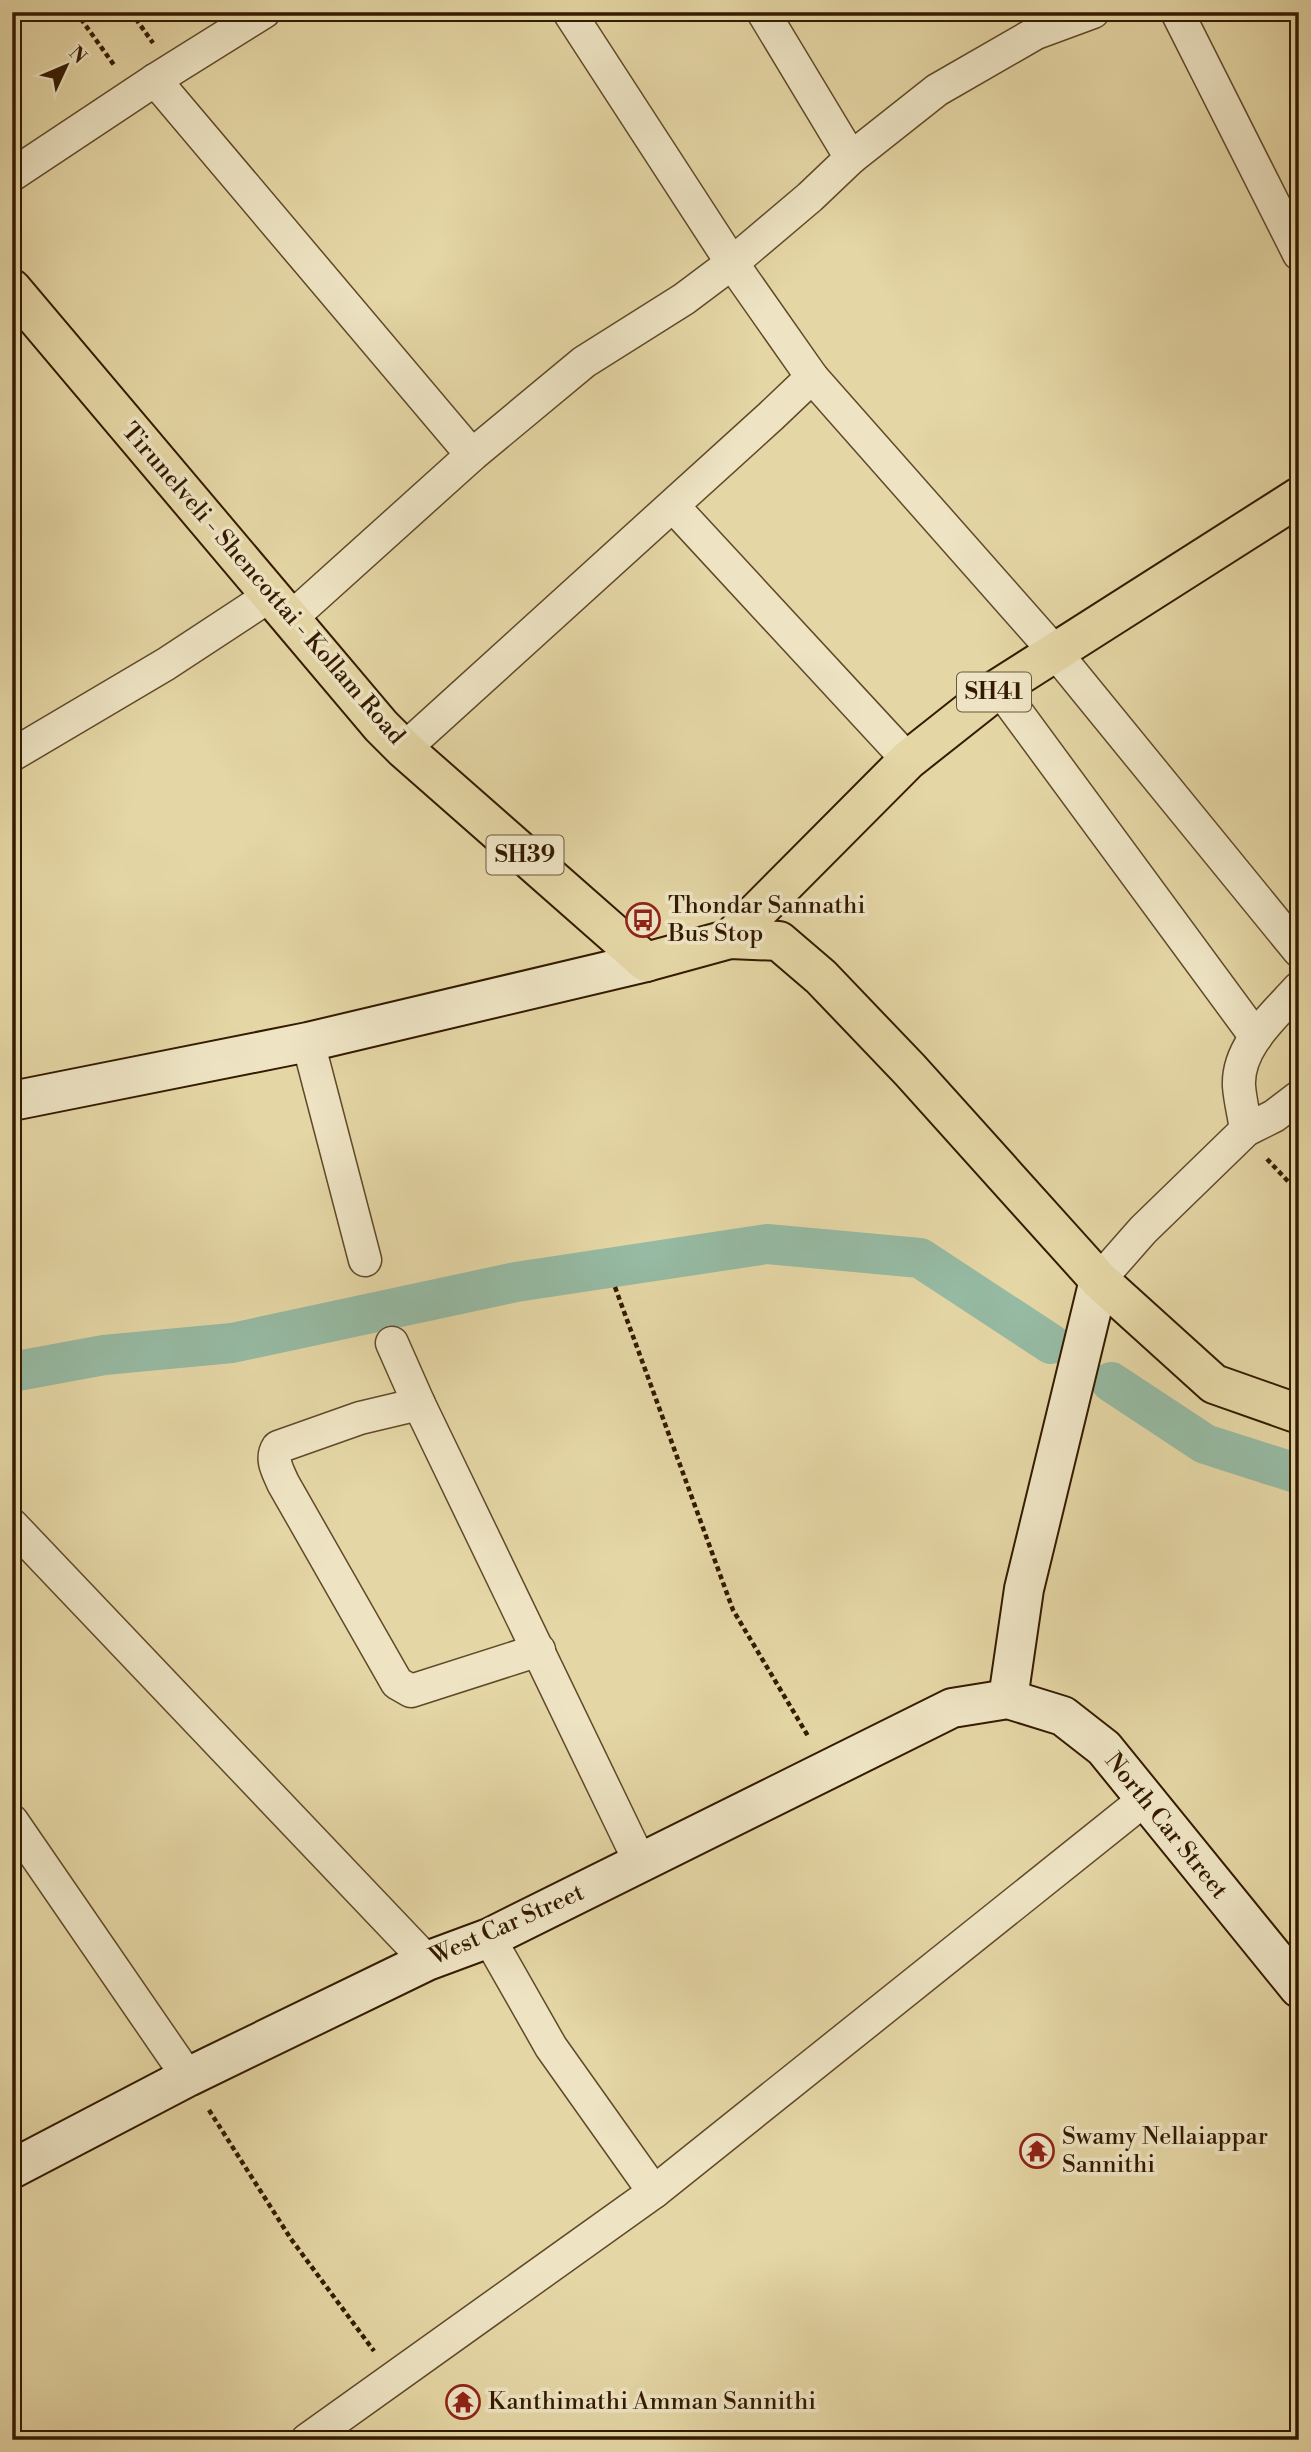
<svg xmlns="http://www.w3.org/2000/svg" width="1311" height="2452" font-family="'Libre Bodoni',serif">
<rect width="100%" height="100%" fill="#e5d6a5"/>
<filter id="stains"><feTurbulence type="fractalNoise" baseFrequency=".00286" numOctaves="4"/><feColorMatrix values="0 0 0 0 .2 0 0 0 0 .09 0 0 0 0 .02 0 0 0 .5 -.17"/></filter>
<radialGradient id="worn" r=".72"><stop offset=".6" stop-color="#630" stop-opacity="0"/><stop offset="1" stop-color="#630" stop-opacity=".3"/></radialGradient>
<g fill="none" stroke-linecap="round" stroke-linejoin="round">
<g stroke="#96baa3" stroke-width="40">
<polyline points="12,1372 104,1355 232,1343 516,1282 767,1244 920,1258 1051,1344"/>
<polyline points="1111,1382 1205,1444 1299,1474"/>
</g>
<g stroke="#604929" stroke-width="35">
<g id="street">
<polyline points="569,12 732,263 812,377 1055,652 1299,951"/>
<polyline points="763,12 851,158"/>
<polyline points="1177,12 1299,254"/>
<polyline points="155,80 472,455"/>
<polyline points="12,175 155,80 264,12"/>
<polyline points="673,506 908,760"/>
<polyline points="290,619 472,455 584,362 684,299 732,263 810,197 851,158 937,90 1036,33 1093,12"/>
<polyline points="999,688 1256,1037"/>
<polyline points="404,749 771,416 812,377"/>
<polyline points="12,755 166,664 271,595"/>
<polyline points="308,1042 365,1260"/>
<path d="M 1246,1130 C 1244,1115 1240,1100 1239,1086 C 1237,1046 1275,1015 1299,988"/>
<polyline points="1099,1280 1143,1230 1246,1130 1274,1116 1299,1097"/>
<polyline points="392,1343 419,1404 640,1862"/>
<path d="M 419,1404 L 360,1418 L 278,1447 C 270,1459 278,1471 283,1483 L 397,1683 L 411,1691 L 539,1650"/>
<polyline points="12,1525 427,1961"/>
<polyline points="12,1821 188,2077"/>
<polyline points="654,2192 1144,1800"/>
<polyline points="307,2440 654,2192 551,2047 489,1938"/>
</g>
</g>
<g stroke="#341a00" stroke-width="42">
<g id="secondary">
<polyline points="12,1101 308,1042 646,962"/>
<polyline points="1008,1699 1024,1589 1099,1280"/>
<polyline points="12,2169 188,2077 427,1961 489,1938 952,1708 1008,1699 1063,1716 1104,1748 1299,1988"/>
</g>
</g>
<g stroke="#341a00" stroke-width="42">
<g id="primary">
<polyline points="12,289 381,726 404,749 646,962 730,939 779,941 821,977 910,1070 1099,1280 1214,1384 1299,1414"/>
<polyline points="730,939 908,760 999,688 1299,497"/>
</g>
</g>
<g stroke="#341a00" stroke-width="4.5" stroke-dasharray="5 3.5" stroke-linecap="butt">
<polyline points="76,12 114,65"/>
<polyline points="131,12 153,43"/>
<polyline points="1267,1159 1299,1193"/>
<polyline points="615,1287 733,1610 808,1736"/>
<polyline points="209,2110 291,2239 374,2351"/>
</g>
<use href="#street" stroke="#eee4c4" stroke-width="32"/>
<use href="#secondary" stroke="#eee4c4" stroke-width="38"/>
<use href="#primary" stroke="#e5d6a5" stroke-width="38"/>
</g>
<defs>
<g id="bus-ring" transform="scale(1.75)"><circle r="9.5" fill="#eee4c4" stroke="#8f2418" stroke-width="1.5"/><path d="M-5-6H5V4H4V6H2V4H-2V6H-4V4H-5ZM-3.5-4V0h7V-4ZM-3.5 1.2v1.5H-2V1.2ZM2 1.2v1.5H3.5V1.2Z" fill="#8f2418"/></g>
<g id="temple-ring" transform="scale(1.75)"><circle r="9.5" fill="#eee4c4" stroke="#8f2418" stroke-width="1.5"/><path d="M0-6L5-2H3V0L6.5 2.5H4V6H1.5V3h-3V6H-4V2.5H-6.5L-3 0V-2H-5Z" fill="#8f2418"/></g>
</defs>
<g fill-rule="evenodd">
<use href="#bus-ring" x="643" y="920"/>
<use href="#temple-ring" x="1037" y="2151"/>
<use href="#temple-ring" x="463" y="2402"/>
</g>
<g text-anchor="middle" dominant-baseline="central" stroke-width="7" stroke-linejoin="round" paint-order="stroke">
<g fill="#eee4c4" stroke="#6c573b" stroke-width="2">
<rect x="957" y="672.5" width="74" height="39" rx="5"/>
<rect x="486.5" y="835.5" width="77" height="39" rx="5"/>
</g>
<g font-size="23" font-weight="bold" fill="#341a00">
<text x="994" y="692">SH41</text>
<text x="525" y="855">SH39</text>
</g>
<g font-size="24" fill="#341a00" stroke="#eee4c4">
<text transform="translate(263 584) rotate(49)">Tirunelveli - Shencottai - Kollam Road</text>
<text transform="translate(1166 1826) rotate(51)">North Car Street</text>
<text transform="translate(507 1925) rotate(-24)">West Car Street</text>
</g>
<g font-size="24" fill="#341a00" stroke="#eee4c4" text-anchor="start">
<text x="668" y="906">Thondar Sannathi<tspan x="668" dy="28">Bus Stop</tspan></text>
<text x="1062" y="2137">Swamy Nellaiappar<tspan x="1062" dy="28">Sannithi</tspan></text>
<text x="488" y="2402">Kanthimathi Amman Sannithi</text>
</g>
</g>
<rect width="1311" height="2452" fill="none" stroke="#e5d6a5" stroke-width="42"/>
<rect x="14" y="14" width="1283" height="2424" fill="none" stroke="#341a00" stroke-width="3.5"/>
<rect x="21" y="21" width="1269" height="2410" fill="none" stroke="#341a00" stroke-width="2"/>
<g transform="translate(66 66) rotate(46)" stroke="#eee4c4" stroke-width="5" paint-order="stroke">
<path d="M0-5L12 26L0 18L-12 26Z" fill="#341a00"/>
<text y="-10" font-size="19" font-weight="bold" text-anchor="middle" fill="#341a00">N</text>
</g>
<rect width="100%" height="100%" filter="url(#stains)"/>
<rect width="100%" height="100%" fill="url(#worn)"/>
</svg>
